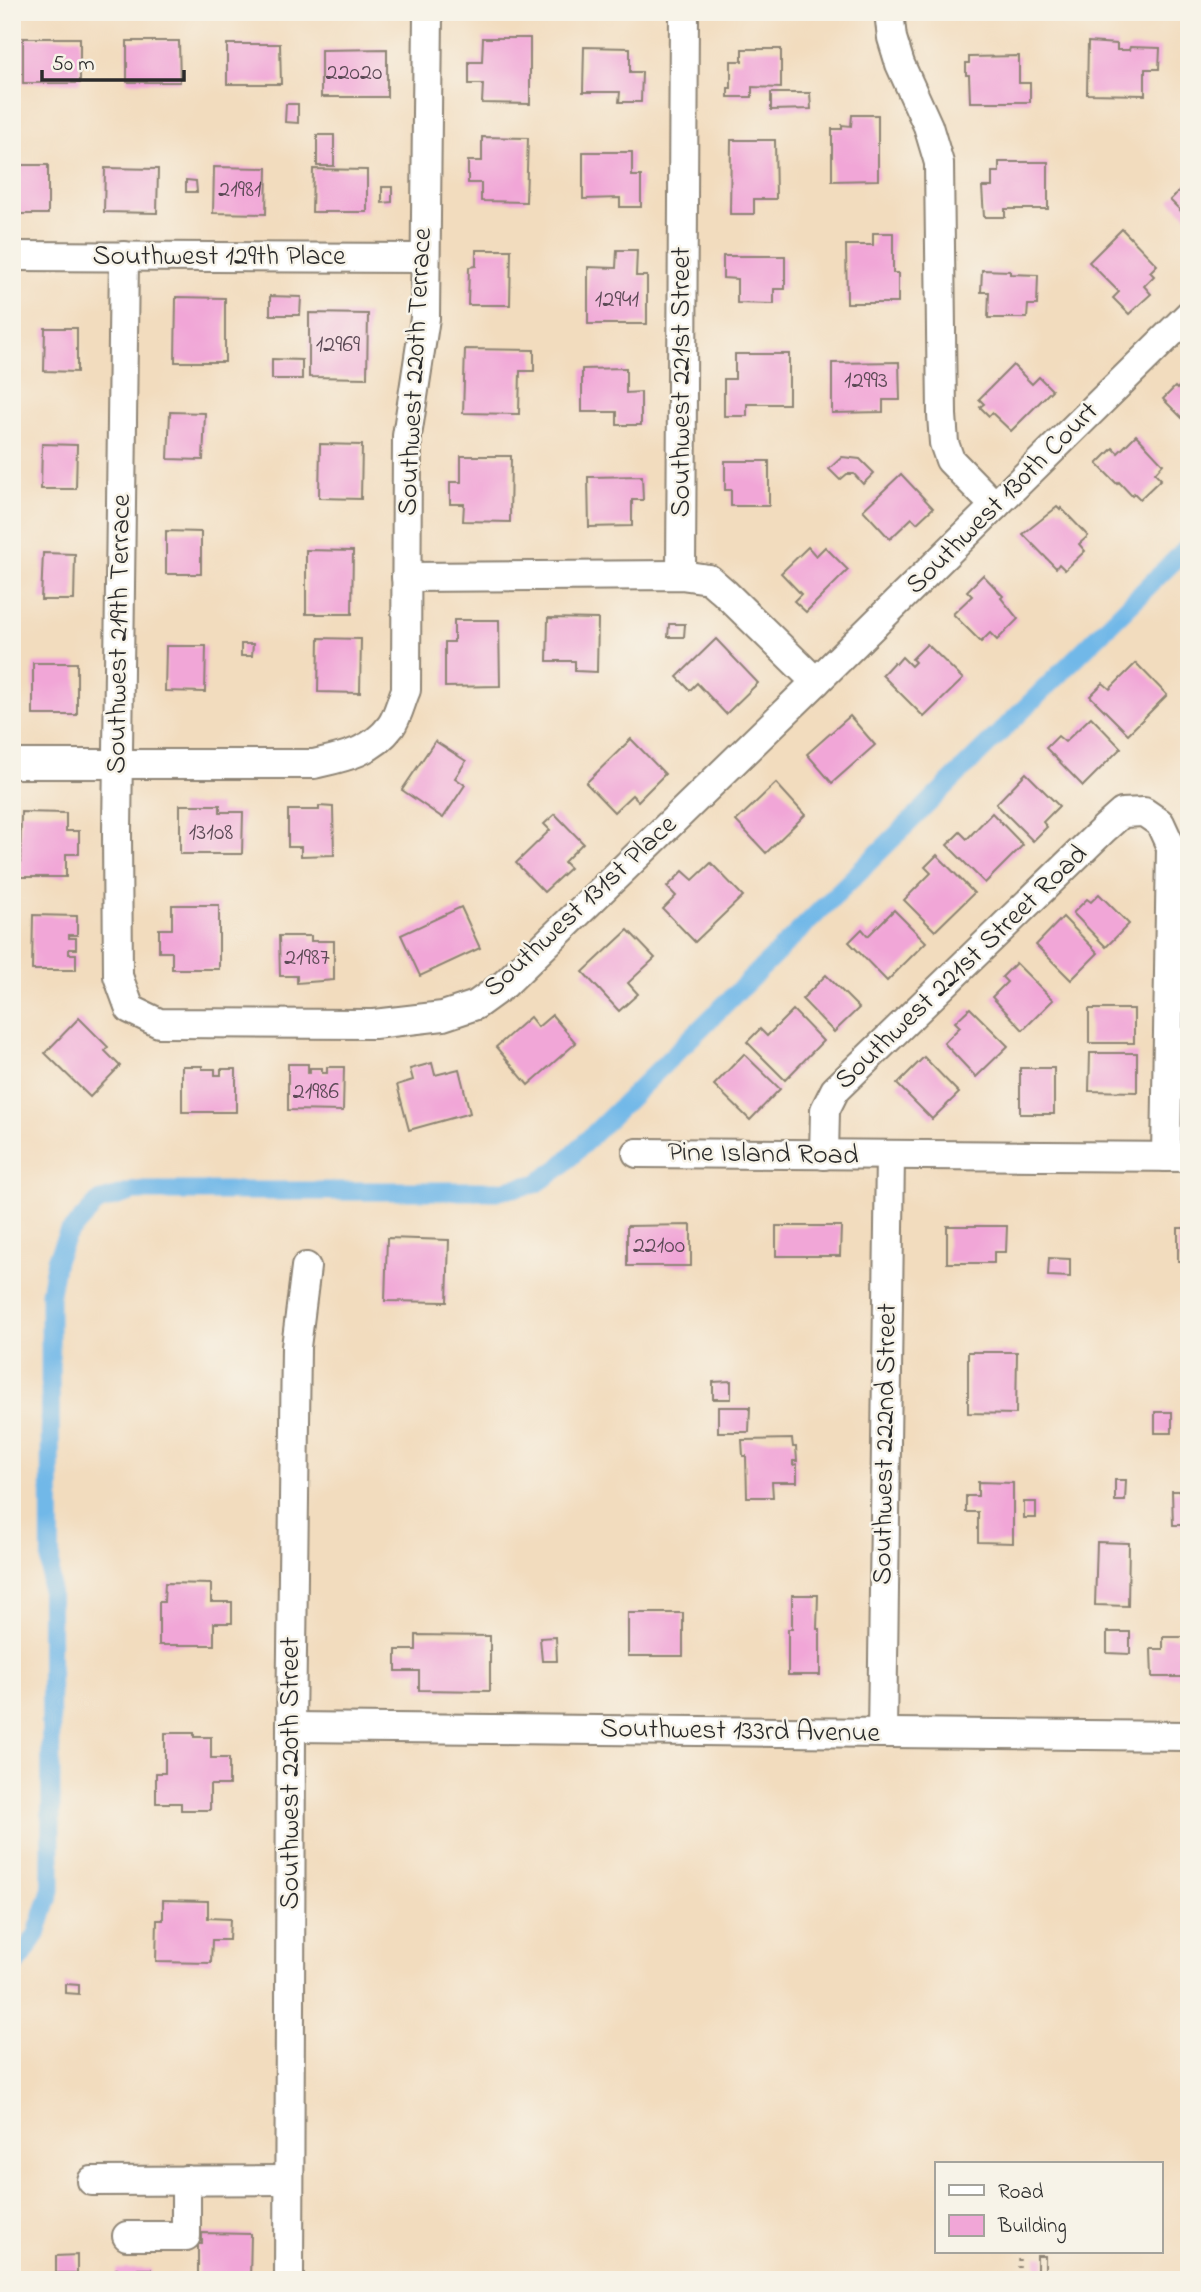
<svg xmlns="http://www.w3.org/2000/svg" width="1201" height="2292" font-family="'Indie Flower',sans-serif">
<rect width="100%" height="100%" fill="#f7f3e8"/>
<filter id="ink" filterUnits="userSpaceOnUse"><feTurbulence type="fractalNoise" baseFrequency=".0143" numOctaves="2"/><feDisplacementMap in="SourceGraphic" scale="14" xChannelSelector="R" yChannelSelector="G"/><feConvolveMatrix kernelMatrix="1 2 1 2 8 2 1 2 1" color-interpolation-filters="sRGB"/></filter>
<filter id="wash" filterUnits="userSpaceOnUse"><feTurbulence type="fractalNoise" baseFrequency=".00686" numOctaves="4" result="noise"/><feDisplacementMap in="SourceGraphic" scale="28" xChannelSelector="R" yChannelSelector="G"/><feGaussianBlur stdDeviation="1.57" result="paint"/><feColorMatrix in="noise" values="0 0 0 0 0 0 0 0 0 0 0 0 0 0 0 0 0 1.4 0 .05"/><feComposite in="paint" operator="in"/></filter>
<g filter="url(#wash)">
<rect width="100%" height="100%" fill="#f2dcbe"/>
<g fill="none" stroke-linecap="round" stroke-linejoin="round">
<polyline stroke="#71b8e8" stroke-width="19" points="12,1967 17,1964 37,1934 51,1890 50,1293 56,1260 67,1235 98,1202 135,1191 498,1191 536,1184 559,1168 1189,546"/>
</g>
<g id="blocks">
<g fill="#f1a6d7">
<rect x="23" y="38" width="57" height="45"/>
<polygon points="483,38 530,38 530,104 482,103 483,84 469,84 469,62 482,62"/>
<polygon points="127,41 179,41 180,82 127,82"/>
<polygon points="1088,42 1117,44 1117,50 1129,50 1130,47 1160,48 1159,69 1145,69 1145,95 1087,94"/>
<polygon points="227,44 280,44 281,84 227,84"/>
<polygon points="584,47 630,48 630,72 642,72 641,102 619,102 620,92 583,92"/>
<polygon points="387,49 387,97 321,97 321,50"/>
<polygon points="742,49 781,49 781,88 752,87 752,97 728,97 728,88 731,88 731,61 742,61"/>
<polygon points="1019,56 1019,83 1030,83 1030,102 970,102 969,75 966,75 966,63 969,63 969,57"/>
<polygon points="771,93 810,93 811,109 771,110"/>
<polygon points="286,104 298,104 298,123 285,122"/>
<polygon points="852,115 878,115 878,180 832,181 832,129 842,129 842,125 851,126"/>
<rect x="317" y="135" width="17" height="31"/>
<polygon points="482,137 528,138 526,202 481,201 481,183 468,183 468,161 482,161"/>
<polygon points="731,140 775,140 776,199 754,199 754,214 730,214"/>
<polygon points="583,152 632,152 632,176 641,176 641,207 620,207 620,198 583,199"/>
<polygon points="999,162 1048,162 1048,209 1005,209 1005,217 984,217 982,187 992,187 992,172 999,172"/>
<rect x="12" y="165" width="36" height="49"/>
<polygon points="214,167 267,168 266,214 213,213"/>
<polygon points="105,168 158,169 157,213 104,212"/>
<polygon points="313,169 367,170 367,212 312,212"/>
<polygon points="186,180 196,181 197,192 186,192"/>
<polygon points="1189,182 1189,219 1170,200"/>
<polygon points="382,187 392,187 392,202 382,203"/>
<polygon points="1122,229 1157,265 1150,272 1154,276 1144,286 1151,294 1129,314 1113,298 1119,292 1089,262"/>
<polygon points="873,233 893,233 893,273 898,273 898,303 847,303 846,245 873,245"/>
<polygon points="476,250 511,250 510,305 468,305 469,267 476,266"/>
<polygon points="617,250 637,250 636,276 647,276 647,324 588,324 588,267 616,268"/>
<polygon points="723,256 785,256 785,289 774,289 774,304 737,303 737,279 723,278"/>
<polygon points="982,270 1010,271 1010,274 1038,275 1037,305 1028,305 1027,318 988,318 989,292 981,292"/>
<polygon points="270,296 301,297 300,315 270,315"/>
<polygon points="176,297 225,298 225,362 175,362"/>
<polygon points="309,313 368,314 367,378 309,377"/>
<polygon points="45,328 77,328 77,372 44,371"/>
<polygon points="465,349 534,350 534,371 520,371 519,414 463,413"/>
<polygon points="735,354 789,354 789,404 747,404 747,416 724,416 724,379 735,379"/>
<polygon points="272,359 302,360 302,379 272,379"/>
<polygon points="899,362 900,400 883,400 883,412 832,413 832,363"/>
<polygon points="1013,365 1032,384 1039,377 1052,390 1011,431 992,413 989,416 980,407 984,404 979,399"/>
<polygon points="626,368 626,393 641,392 641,425 617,425 617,412 582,412 582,369"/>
<polygon points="1186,380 1189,383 1189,425 1163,399 1175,387 1177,389"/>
<polygon points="170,412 205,413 203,460 168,459"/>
<polygon points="1136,435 1163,464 1155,473 1161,479 1140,499 1134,493 1132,496 1119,482 1117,484 1097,464 1113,448 1118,453"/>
<polygon points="42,444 77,445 76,489 41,489"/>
<polygon points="320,444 362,445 361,499 319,498"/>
<polygon points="461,456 511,456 510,522 463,521 464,504 450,504 450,482 461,482"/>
<polygon points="842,457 860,459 874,473 863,484 854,474 847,474 840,480 829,469"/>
<polygon points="725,461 769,461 769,506 731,506 731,490 725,490"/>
<polygon points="901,474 933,508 917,523 912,518 890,539 863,510"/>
<polygon points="642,476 643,500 632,500 632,526 589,527 588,477"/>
<polygon points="1057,507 1060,510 1061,508 1088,536 1079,544 1085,551 1065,570 1059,564 1056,568 1023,534"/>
<polygon points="166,531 201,532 201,574 166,574"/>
<polygon points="808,547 816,556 825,547 848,570 806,612 794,601 801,594 781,573"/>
<polygon points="306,550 353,551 352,614 306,614"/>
<polygon points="43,553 75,554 74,600 41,600"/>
<polygon points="983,575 1003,596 1001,598 1018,619 997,640 990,633 981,642 953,614 972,596 967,591"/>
<polygon points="548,618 598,619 597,672 575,671 575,661 547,661"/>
<polygon points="454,620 499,620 500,686 445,687 445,642 454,642"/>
<polygon points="669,624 685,624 684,637 668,637"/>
<polygon points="319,638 361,639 360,693 318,692"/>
<polygon points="716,639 758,683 726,714 697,683 690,690 677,677"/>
<polygon points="241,644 253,644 252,656 241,656"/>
<polygon points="927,644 963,679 924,717 882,675 894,662 896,664 902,657 911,666 915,662 912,659"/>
<polygon points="166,646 206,646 205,692 165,691"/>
<rect x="33" y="663" width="44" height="52"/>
<polygon points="1136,663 1167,695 1128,734 1090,696 1103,683 1110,689"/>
<polygon points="850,716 875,745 832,783 807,754"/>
<polygon points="1091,717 1121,748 1083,786 1046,748 1058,736 1065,742"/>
<polygon points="631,739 665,774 638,801 632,795 614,812 586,783"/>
<polygon points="435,741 466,761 455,778 465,785 443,818 402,790"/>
<polygon points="1026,773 1059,806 1043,822 1047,827 1033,841 996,804"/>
<polygon points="776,783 805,815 766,853 736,821"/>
<polygon points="180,805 220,805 220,812 243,812 242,854 180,854"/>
<polygon points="319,806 333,807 334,855 301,856 301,847 288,847 288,810 319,810"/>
<polygon points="21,812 66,813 66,831 79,831 79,854 66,854 66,877 20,877"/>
<polygon points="992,813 1023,845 985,883 947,845 960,832 967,839"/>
<polygon points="555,814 583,843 564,862 570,868 544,892 516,863 550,830 544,824"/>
<polygon points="937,855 974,893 935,931 904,900 931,873 925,867"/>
<polygon points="711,863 743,896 695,942 663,909 676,896 667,887 683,871 693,880"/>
<polygon points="1099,894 1129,924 1106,947 1073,913 1087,899 1091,902"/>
<polygon points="172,905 219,905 219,969 172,969 172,952 159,952 159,929 172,929"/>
<polygon points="461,907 480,948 420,976 401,935"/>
<polygon points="894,910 926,942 887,981 849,942 862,929 868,936"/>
<polygon points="33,915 77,916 77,935 69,935 69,938 76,938 76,949 69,949 69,954 76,954 76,970 32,970"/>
<polygon points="1063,917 1098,953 1071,980 1036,945"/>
<polygon points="628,930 655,958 628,983 638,994 619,1011 583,972"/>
<polygon points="279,936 311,936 311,941 334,941 334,980 297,983 297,976 280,976"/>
<polygon points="1016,963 1053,1000 1023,1030 992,997 1007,982 1002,977"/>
<polygon points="826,975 859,1008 834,1032 802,999"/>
<polygon points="970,1008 1008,1046 976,1077 944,1043 960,1027 955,1022"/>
<rect x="1089" y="1009" width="45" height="34"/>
<polygon points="793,1010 823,1041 785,1080 747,1042 760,1029 767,1036"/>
<polygon points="552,1015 576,1043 528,1085 496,1047 530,1017 538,1027"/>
<polygon points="79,1018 108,1047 105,1051 120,1066 90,1097 45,1053"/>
<polygon points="1090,1053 1137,1053 1137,1092 1089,1091"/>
<polygon points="744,1054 780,1089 750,1120 714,1085"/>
<polygon points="924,1057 959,1093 932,1119 897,1084"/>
<polygon points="432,1063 435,1075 459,1069 470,1113 409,1130 397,1085 413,1080 410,1069"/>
<polygon points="288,1064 308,1064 308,1073 310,1073 310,1068 322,1068 322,1073 327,1073 327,1067 344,1067 343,1111 288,1110"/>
<polygon points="182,1066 202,1066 202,1069 215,1069 215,1075 221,1075 221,1069 236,1069 236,1112 182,1112"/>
<rect x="1020" y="1068" width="34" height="46"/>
<polygon points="691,1225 691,1266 627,1266 627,1226"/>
<polygon points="776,1226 841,1226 840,1256 776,1256"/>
<polygon points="947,1226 1007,1226 1006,1252 994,1252 994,1263 947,1263"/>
<rect x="1178" y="1228" width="11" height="33"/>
<polygon points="387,1238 449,1240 447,1302 385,1301"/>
<polygon points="1049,1258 1070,1259 1070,1277 1048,1276"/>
<polygon points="968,1352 1017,1352 1016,1414 968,1413"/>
<polygon points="731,1381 731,1399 713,1399 713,1382"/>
<polygon points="718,1407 750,1407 749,1432 718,1432"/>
<rect x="1155" y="1412" width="17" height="21"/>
<polygon points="792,1439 793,1447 796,1447 797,1461 793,1461 793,1465 797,1464 797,1482 772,1482 773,1497 747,1497 746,1456 743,1456 742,1440"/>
<polygon points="1115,1480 1126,1480 1125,1501 1115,1501"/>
<polygon points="978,1482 1013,1483 1013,1543 978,1542 978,1512 966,1512 966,1496 978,1496"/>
<polygon points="1172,1491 1189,1491 1189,1525 1173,1525"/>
<rect x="1024" y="1502" width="12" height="16"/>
<polygon points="1097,1542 1129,1543 1128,1606 1095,1605"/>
<polygon points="165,1583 211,1584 211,1602 232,1602 232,1623 214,1623 214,1645 159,1645 159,1602 164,1602"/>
<polygon points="792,1595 818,1595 817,1629 820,1629 820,1675 788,1675 788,1629 792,1629"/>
<rect x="628" y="1613" width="55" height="43"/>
<polygon points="1107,1632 1130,1632 1130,1654 1107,1653"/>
<polygon points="416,1635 490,1636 490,1691 419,1690 419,1671 396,1671 396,1650 416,1650"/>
<polygon points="556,1637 557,1661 542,1661 540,1638"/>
<polygon points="1163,1637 1189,1637 1189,1677 1152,1677 1151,1649 1163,1649"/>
<polygon points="165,1733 194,1733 194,1737 211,1737 211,1758 229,1758 229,1785 210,1785 210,1810 181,1810 181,1803 156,1803 156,1773 165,1773"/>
<polygon points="163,1900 208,1901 208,1918 230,1919 229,1940 212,1940 211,1963 156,1962 157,1920 163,1920"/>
<polygon points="65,1984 79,1985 79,1994 65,1993"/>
<polygon points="202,2233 251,2234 250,2280 158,2280 158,2275 198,2276 198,2244 202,2244"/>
<polygon points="77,2255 77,2273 56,2273 56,2256"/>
<rect x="1037" y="2256" width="8" height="20"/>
<rect x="116" y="2269" width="35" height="11"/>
</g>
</g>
</g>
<g filter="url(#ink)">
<use href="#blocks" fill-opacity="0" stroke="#8e8474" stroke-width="2"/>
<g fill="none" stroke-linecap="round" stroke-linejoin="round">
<g stroke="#8e8474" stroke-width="32">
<g id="minor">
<polyline points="889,12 892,38 900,64 928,126 939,163 942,415 944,443 950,460 995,506"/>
<polyline points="12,256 425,258"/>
<polyline points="124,256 117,834 118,976 130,1009 159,1023 374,1024 443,1016 476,1005 505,984 816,682 1189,315"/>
<polyline points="681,575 684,12"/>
<polyline points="406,577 681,575 709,579 725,593 816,682"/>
<path d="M 12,764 L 314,764 C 344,757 372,752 391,726 C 398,716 401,701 406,690 L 407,436 L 425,318 L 428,12"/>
<polyline points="637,1153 1189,1157"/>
<polyline points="824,1155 825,1110 835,1090 1104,829 1122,813 1144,812 1160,823 1171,847 1166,1157"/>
<polyline points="291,1727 1189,1736"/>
<polyline points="882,1733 890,1156"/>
<polyline points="92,2181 289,2180"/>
<polyline points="127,2236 186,2236 186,2180"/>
<polyline points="289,2280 291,1727 296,1347 306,1267"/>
</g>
</g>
<polyline stroke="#8e8474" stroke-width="3.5" stroke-dasharray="2 5" stroke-linecap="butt" points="1019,2252 1019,2280"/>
<use href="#minor" stroke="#fff" stroke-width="28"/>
</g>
</g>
<g text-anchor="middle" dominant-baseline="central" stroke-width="5" stroke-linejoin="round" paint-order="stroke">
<g font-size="24" fill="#5c4a56">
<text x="354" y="73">22020</text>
<text x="240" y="190">21981</text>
<text x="617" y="300">12941</text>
<text x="338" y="345">12969</text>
<text x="866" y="381">12993</text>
<text x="211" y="833">13108</text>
<text x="307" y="958">21987</text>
<text x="316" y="1092">21986</text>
<text x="659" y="1246">22100</text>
</g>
<g font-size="28" fill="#2b2b2b" stroke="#f7f3e8">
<text x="219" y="257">Southwest 129th Place</text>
<text transform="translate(416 372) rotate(-87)">Southwest 220th Terrace</text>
<text transform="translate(682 382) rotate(-90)">Southwest 221st Street</text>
<text transform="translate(1003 499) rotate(-45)">Southwest 130th Court</text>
<text transform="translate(120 634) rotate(-89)">Southwest 219th Terrace</text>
<text transform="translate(581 907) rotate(-43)">Southwest 131st Place</text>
<text transform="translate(962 968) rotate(-44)">Southwest 221st Street Road</text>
<text transform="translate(763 1155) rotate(1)">Pine Island Road</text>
<text transform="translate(886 1444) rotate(-89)">Southwest 222nd Street</text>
<text transform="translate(740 1732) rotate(1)">Southwest 133rd Avenue</text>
<text transform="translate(291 1773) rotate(-90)">Southwest 220th Street</text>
</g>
</g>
<rect width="1201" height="2292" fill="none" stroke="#f7f3e8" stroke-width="42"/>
<rect x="935" y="2162" width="228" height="91" fill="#f7f3e8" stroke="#a5a39c" stroke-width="2"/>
<rect x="949" y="2185" width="35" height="10" fill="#ffffff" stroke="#a5a39c" stroke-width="2"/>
<text x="998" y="2198" font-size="21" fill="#2b2b2b">Road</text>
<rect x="949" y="2215" width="35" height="21" fill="#f1a6d7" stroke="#a5a39c" stroke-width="2"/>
<text x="998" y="2232" font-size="21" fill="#2b2b2b">Building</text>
<path d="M42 70v10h142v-10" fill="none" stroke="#2b2b2b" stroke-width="3.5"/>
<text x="52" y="70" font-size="21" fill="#2b2b2b" stroke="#f7f3e8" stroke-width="5" paint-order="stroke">50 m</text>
</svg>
